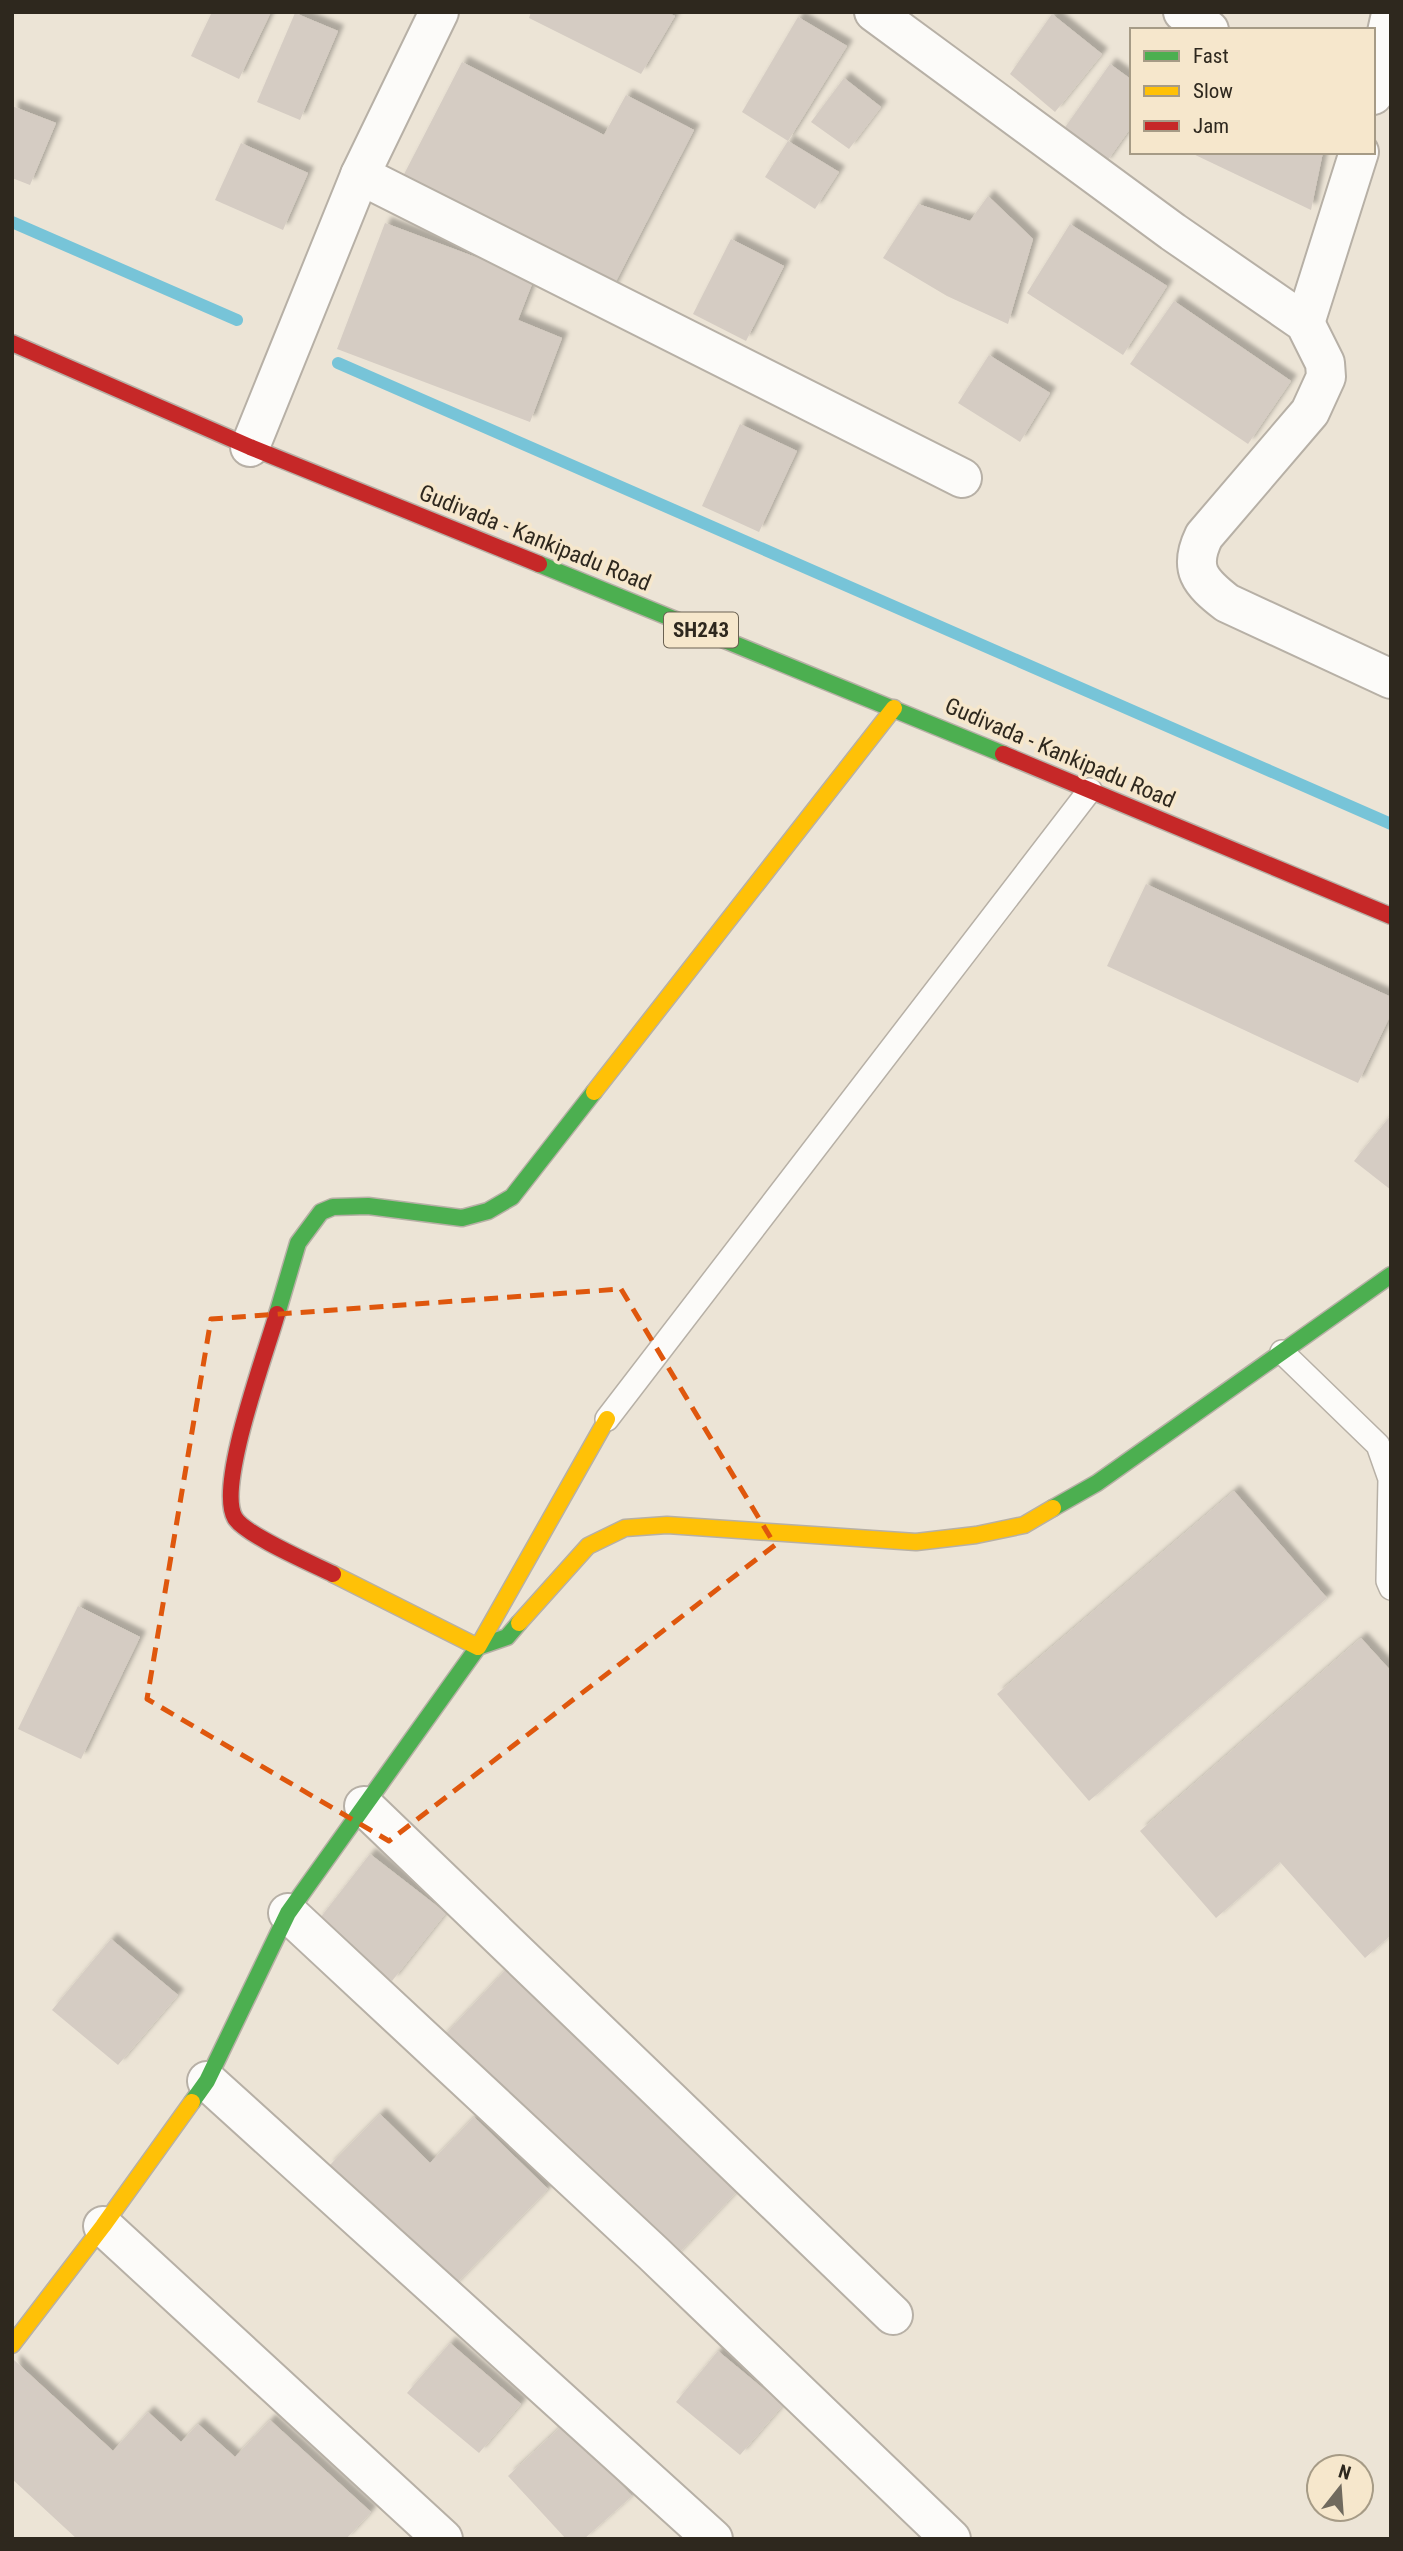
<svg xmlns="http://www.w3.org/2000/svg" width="1403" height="2551" font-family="'Roboto Condensed',sans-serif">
<defs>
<filter id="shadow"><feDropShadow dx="6" dy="-6" stdDeviation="2" flood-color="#0004"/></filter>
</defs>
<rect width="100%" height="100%" fill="#ece4d6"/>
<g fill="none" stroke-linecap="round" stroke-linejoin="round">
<g stroke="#77c4d8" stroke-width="12">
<polyline points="12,222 237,320"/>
<polyline points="338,363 1391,824"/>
</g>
</g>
<g fill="#d5ccc3" filter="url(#shadow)">
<polygon points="212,12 271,12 239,79 191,56"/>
<polygon points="531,12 666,12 675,16 641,74 529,18"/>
<polygon points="295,13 338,31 300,120 257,102"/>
<polygon points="1052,14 1102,54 1055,112 1010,74"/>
<polygon points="798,17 847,46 788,141 742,112"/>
<polygon points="462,62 604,135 626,95 694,130 610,293 399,184"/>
<polygon points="1110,64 1132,80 1132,126 1105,164 1061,133"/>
<polygon points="844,78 881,107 849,149 811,122"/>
<polygon points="12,106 56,123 30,185 12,178"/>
<polygon points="788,141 839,172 815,209 765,177"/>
<polygon points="241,143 308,173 283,230 215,200"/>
<polygon points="1189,152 1323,152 1311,210"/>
<polygon points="988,196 1033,239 1008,324 947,296 883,258 918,204 970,221"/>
<polygon points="385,223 534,279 518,320 562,338 530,422 337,349"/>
<polygon points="1070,224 1167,286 1123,355 1027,293"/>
<polygon points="731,239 784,266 746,341 693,314"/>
<polygon points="1174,301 1291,381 1248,444 1130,364"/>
<polygon points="989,355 1050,393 1020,442 958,403"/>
<polygon points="740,424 797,451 759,532 702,506"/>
<polygon points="1146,884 1391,997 1391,1014 1358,1083 1107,966"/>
<polygon points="1391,1115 1391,1190 1354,1161"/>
<polygon points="1234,1491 1327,1598 1089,1801 997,1694"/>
<polygon points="78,1606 140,1637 81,1759 18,1729"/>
<polygon points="1361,1638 1391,1671 1391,1935 1365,1958 1280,1862 1216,1918 1140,1831"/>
<polygon points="370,1854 446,1913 392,1981 317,1922"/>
<polygon points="111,1939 178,1995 118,2065 52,2010"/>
<polygon points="511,1964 746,2182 674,2258 440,2040"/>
<polygon points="380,2114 430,2163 474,2117 548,2189 452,2288 328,2167"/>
<polygon points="450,2343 521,2404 479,2453 407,2393"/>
<polygon points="718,2351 783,2405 740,2455 676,2402"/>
<polygon points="14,2360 113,2451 148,2412 181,2442 198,2424 235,2457 270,2420 371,2512 346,2539 77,2539 12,2479"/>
<polygon points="565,2423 632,2496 584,2539 566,2539 508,2476"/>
</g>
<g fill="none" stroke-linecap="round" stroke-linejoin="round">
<g stroke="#b7b0a6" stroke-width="26">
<g id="lane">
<polyline points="1282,1352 1378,1445 1390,1479 1388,1581 1391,1588"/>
<polyline points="607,1419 1090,790"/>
</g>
</g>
<g stroke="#b7b0a6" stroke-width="42">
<g id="street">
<path d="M 874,12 L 1173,232 L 1305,323 L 1325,363 L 1326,377 L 1310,412 L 1204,536 C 1188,569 1200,582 1227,603 L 1391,679"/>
<polyline points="1183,12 1209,30"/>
<polyline points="1373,95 1391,14"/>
<polyline points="360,175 962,478"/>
<polyline points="1305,323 1359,152"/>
<polyline points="250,447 360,175 439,12"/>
<polyline points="364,1806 893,2315"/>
<polyline points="288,1913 653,2253 951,2539"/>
<polyline points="207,2081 713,2539"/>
<polyline points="103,2226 443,2539"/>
</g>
</g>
<g stroke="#b7b0a6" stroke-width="19">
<g id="fast">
<polyline points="539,564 1003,754"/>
<polyline points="277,1314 298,1243 321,1212 333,1207 368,1206 462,1218 488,1211 512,1197 594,1092"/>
<polyline points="1053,1508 1097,1483 1391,1275"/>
<polyline points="192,2102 207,2081 288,1913 478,1647 507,1637 519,1623"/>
</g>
</g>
<g stroke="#b7b0a6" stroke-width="19">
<g id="slow">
<polyline points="594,1092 894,708"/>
<polyline points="333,1574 478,1647 607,1419"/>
<polyline points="519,1623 588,1546 625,1528 667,1525 916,1542 976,1535 1024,1525 1053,1508"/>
<polyline points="12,2345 103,2226 192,2102"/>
</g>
</g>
<g stroke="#b7b0a6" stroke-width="19">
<g id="jam">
<polyline points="12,343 250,447 539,564"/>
<polyline points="1003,754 1391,916"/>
<path d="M 277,1314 C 266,1353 216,1487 235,1518 C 245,1535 313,1564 333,1574"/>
</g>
</g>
<use href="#lane" stroke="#fcfbf9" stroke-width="23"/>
<use href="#street" stroke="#fcfbf9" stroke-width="38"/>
<use href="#fast" stroke="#4caf50" stroke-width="16"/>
<use href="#slow" stroke="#ffc107" stroke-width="16"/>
<use href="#jam" stroke="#c62828" stroke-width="16"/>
</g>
<path fill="none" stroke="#df570d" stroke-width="5" stroke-dasharray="14 9" stroke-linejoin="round" d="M 621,1289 L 775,1545 L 389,1841 L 147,1699 L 211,1319 Z"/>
<g text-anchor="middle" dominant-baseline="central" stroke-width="7" stroke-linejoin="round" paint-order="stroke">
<rect fill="#f6e7cc" stroke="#6a6152" stroke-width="2" x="664" y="612.5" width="74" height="35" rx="5"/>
<g font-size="21" font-weight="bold" fill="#2e281e">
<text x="701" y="630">SH243</text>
</g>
<g font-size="23" fill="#2e281e" stroke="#f6e7cc">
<text transform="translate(535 538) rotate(22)">Gudivada - Kankipadu Road</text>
<text transform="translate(1060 753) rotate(23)">Gudivada - Kankipadu Road</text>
</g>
</g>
<rect width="1403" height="2551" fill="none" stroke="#2e281e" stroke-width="28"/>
<rect x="1130" y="28" width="245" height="126" fill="#f6e7cc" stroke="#a69b86" stroke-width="2"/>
<rect x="1144" y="51" width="35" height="10" fill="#4caf50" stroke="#a69b86" stroke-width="2"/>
<text x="1193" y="63" font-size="21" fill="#2e281e">Fast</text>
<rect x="1144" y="86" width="35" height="10" fill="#ffc107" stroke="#a69b86" stroke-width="2"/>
<text x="1193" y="98" font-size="21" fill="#2e281e">Slow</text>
<rect x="1144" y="121" width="35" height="10" fill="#c62828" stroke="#a69b86" stroke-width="2"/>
<text x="1193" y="133" font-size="21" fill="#2e281e">Jam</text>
<g transform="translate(1340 2488) rotate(17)"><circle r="33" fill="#f6e7cc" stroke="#a69b86" stroke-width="2"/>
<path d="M0-5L12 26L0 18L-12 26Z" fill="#706a5e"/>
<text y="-10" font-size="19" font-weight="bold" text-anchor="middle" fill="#2e281e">N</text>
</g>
</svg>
